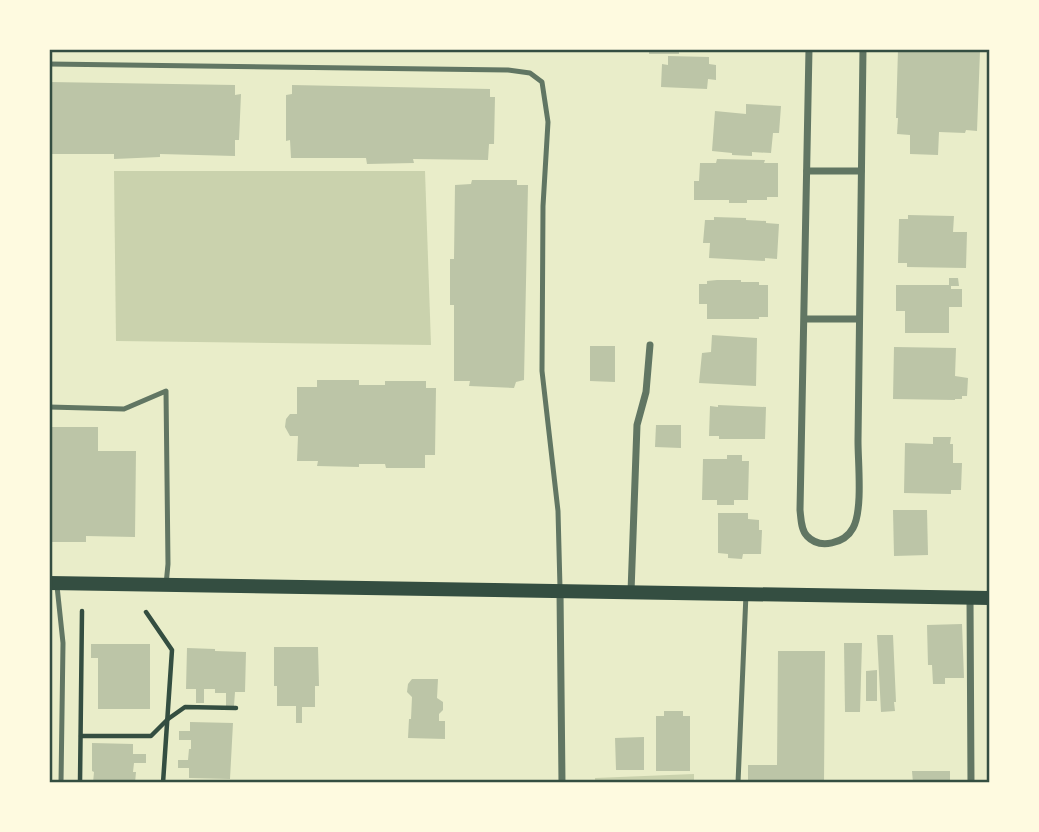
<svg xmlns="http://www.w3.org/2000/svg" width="1039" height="832" font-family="'Exo 2',sans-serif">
<rect width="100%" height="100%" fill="#e9edc9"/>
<g fill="#cad2ad">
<polygon points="114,171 425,171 431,345 116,341"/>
<polygon points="694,774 694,783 595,783 595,778"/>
</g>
<g fill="#bcc5a7">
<rect x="649" y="49" width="30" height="5"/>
<polygon points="898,49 975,49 975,51 980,51 977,131 966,130 965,133 939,132 938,155 910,154 910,135 897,134 898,118 896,118"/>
<polygon points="668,56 709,57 709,64 716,65 716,80 708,79 707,89 661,87 662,64 668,65"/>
<polygon points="49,82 235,85 235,95 241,94 239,140 235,140 235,156 160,154 160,157 114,159 114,154 49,154"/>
<polygon points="292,85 490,89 490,97 495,97 494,144 489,144 488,160 413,159 414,163 367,164 366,158 291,158 290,140 286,141 286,95 292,94"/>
<polygon points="746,104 781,106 779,133 773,133 771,153 752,152 752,156 732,155 732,153 712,151 715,111 746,114"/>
<polygon points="717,159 765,160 764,163 778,163 778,197 767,197 767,200 747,200 747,203 729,203 729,200 694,200 694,181 699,181 700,163 716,163"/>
<polygon points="472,180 517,180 517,185 528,185 524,380 516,382 514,388 469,386 470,381 454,381 454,305 450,305 450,259 454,259 455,185 471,184"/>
<polygon points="908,215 954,216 953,232 967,232 966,268 907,267 907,263 898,263 899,219 908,219"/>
<polygon points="714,217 746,218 746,220 766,221 766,223 779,224 777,259 765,258 765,261 709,258 710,243 703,243 705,220 714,220"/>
<polygon points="949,278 958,278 959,286 951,286 951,289 962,289 962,307 949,307 949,333 905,333 905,311 896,311 896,285 949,285"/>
<polygon points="717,280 741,280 741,282 759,282 759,285 768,285 768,317 759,317 759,319 707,319 707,304 699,304 699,284 707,284 707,281"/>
<polygon points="712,335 757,338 756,386 699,383 702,353 711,352"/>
<polygon points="590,346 615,346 615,382 590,381"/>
<polygon points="894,347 956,348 955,376 968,378 967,396 962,396 962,399 955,399 955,400 893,399"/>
<polygon points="317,380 359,380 359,385 385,385 385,381 426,381 426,388 436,388 435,455 425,455 425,468 386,468 385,464 359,464 359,467 317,466 318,461 297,461 298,436 290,436 285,427 286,419 290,414 297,414 297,387 317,387"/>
<polygon points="718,405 766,407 765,439 719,439 719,436 709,436 710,406 718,407"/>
<polygon points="656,425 681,425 681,448 655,447"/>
<polygon points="49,427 98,427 98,451 136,451 135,537 86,536 86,542 49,542"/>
<polygon points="933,437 951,437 950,444 953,444 953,463 962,463 961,490 951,490 951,494 904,493 905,443 933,444"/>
<polygon points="727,455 742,455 742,461 749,461 748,500 734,500 734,505 717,505 717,500 702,500 703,459 727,459"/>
<polygon points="893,510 927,510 928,555 894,556"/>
<polygon points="718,513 748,513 748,519 759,520 759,530 762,530 761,554 743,554 742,559 728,558 728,554 718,553"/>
<polygon points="962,624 964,678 945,678 945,684 933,684 932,665 928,665 927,625"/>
<polygon points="877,635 893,635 896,702 894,702 895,711 881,712"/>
<polygon points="844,643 862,643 860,712 845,712"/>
<polygon points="91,644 150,644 150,709 98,709 98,658 91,658"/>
<polygon points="274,647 318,647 319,686 315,686 315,707 302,707 302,723 296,723 296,706 277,706 277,686 274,686"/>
<polygon points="187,648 215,649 215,651 246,652 245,692 235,692 234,706 226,706 226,693 215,693 215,689 204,689 204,703 196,703 196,689 186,689"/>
<polygon points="778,651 825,651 824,783 748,783 748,765 777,765"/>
<polygon points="877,670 877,701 866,701 866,671"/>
<polygon points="412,679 438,679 437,698 443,702 443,710 439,714 439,721 445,721 445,739 408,738 409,719 411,719 412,697 407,692 408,684"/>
<polygon points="664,711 683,711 683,716 690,716 690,771 656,771 656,716 664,716"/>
<polygon points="190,722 233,723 230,779 189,778 189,768 178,768 178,760 188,760 189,749 191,749 191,740 179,740 179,731 190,731"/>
<polygon points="644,737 644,770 616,770 615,738"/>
<polygon points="92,743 133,744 133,754 146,754 146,763 134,763 133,772 136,772 135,783 93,783 94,772 92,771"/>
<polygon points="912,771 950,771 950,783 913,783"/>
</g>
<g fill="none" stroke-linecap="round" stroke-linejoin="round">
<g stroke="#344e41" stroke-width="4.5">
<polyline points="146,612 172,650 163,783"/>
<polyline points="81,736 151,736 168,719 185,707 236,708"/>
<polyline points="80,783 82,611"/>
</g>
<g stroke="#617663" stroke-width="5">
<polyline points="49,64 508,70 530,73 542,82 548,122 543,206 542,371 558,511 560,588"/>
<polyline points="49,407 124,409 166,391 168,564 166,585"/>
<polyline points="57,586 63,643 61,783"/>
<polyline points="738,783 746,594"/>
</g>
<g stroke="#617663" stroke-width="7">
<path d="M 809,49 L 800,510 C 801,519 801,530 807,536 C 820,550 845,543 853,528 C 863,510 858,463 858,441 L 863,49"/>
<polyline points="807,171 861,171"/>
<polyline points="805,319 859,319"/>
<polyline points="560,591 562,783"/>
<polyline points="631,592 637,425 646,392 650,345"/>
<polyline points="970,598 971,783"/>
</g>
<polyline stroke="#344e41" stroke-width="14" points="49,583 990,598"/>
</g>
<rect width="1039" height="832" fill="none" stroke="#fefae0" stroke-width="102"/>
<rect x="51" y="51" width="937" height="730" fill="none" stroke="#344e41" stroke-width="2.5"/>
</svg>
